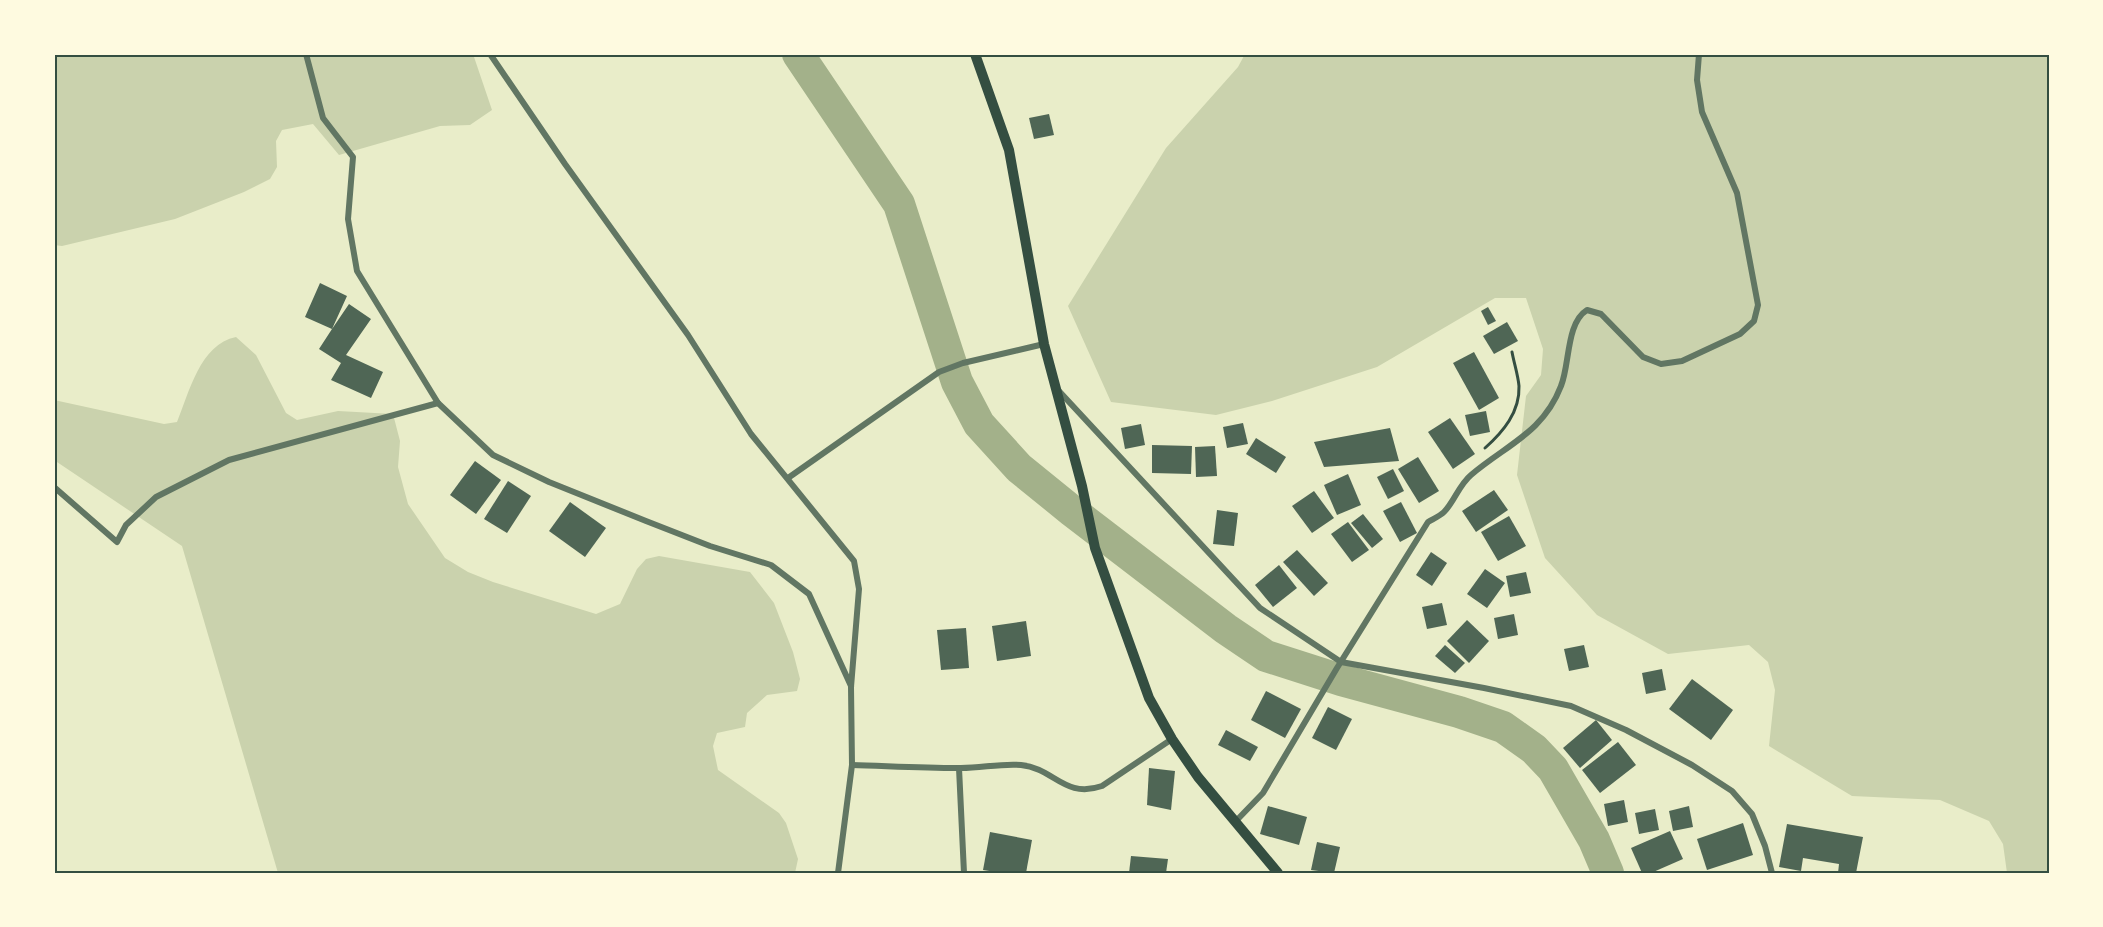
<svg xmlns="http://www.w3.org/2000/svg" width="2103" height="927" font-family="'Archivo Narrow',sans-serif">
<rect width="100%" height="100%" fill="#e9edc9"/>
<g fill="#cad2ad">
<polygon points="54,54 473,54 492,110 470,125 440,126 339,155 313,124 282,130 276,141 277,167 270,179 244,192 175,219 62,246 54,245"/>
<polygon points="1245,54 2049,54 2049,873 2007,873 2003,844 1989,821 1940,800 1852,796 1769,746 1775,690 1768,662 1749,645 1668,654 1597,615 1545,558 1517,475 1526,396 1541,375 1543,349 1526,298 1495,298 1377,367 1272,401 1216,415 1111,402 1068,306 1166,148 1238,67"/>
<path d="M 236,337 L 256,355 L 286,413 L 297,420 L 338,411 L 393,414 L 400,441 L 398,467 L 408,504 L 445,558 L 468,572 L 493,582 L 596,614 L 620,604 L 637,569 L 646,559 L 659,556 L 750,572 L 774,603 L 793,652 L 800,679 L 797,691 L 767,695 L 747,713 L 745,727 L 717,733 L 713,746 L 718,770 L 779,813 L 786,823 L 798,859 L 795,873 L 278,873 L 182,546 L 54,460 L 54,400 L 164,424 L 177,422 C 189,393 200,344 236,337 Z"/>
</g>
<g fill="none" stroke-linecap="round" stroke-linejoin="round">
<polyline stroke="#a3b18a" stroke-width="32" points="798,54 899,204 957,382 979,424 1019,468 1072,511 1226,629 1266,656 1341,680 1459,712 1503,727 1534,749 1553,769 1594,840 1608,873"/>
</g>
<g fill="#4f6655">
<polygon points="1049,114 1054,135 1034,139 1029,118"/>
<polygon points="320,283 347,296 332,329 349,304 371,319 346,355 383,372 371,398 331,380 341,363 319,349 332,329 305,317"/>
<polygon points="1488,307 1496,321 1488,325 1481,311"/>
<polygon points="1507,322 1518,341 1494,354 1483,336"/>
<polygon points="1474,352 1499,398 1479,410 1453,363"/>
<polygon points="1486,411 1490,432 1470,436 1465,415"/>
<polygon points="1450,418 1475,454 1453,469 1428,432"/>
<polygon points="1243,423 1248,444 1227,448 1223,427"/>
<polygon points="1141,424 1145,445 1125,449 1121,428"/>
<polygon points="1390,428 1399,461 1324,467 1314,442"/>
<polygon points="1256,438 1286,457 1276,473 1246,454"/>
<polygon points="1152,445 1192,446 1191,474 1152,473"/>
<polygon points="1215,446 1217,476 1196,477 1195,447"/>
<polygon points="1418,457 1439,491 1419,503 1398,469"/>
<polygon points="475,461 501,480 476,514 450,495"/>
<polygon points="1393,469 1404,491 1388,499 1377,477"/>
<polygon points="1348,474 1361,505 1337,515 1324,485"/>
<polygon points="508,481 531,496 507,533 484,519"/>
<polygon points="1494,490 1508,510 1476,532 1462,511"/>
<polygon points="1314,491 1334,518 1312,533 1292,506"/>
<polygon points="570,502 606,528 585,557 549,531"/>
<polygon points="1401,502 1417,533 1400,542 1383,511"/>
<polygon points="1217,510 1238,513 1234,546 1213,544"/>
<polygon points="1363,514 1383,539 1372,548 1351,523"/>
<polygon points="1509,516 1526,546 1498,561 1481,532"/>
<polygon points="1348,522 1369,550 1352,562 1331,534"/>
<polygon points="1297,550 1328,583 1314,596 1283,562"/>
<polygon points="1431,552 1447,563 1432,586 1416,575"/>
<polygon points="1279,565 1297,588 1273,607 1255,585"/>
<polygon points="1485,569 1505,583 1487,608 1467,594"/>
<polygon points="1526,572 1531,593 1510,597 1506,576"/>
<polygon points="1442,603 1447,625 1427,629 1422,607"/>
<polygon points="1514,614 1518,635 1498,639 1494,618"/>
<polygon points="1467,620 1489,641 1469,663 1447,641"/>
<polygon points="1026,621 1031,656 997,661 992,626"/>
<polygon points="966,628 969,668 941,670 937,630"/>
<polygon points="1445,645 1465,663 1455,673 1435,656"/>
<polygon points="1584,645 1589,667 1569,671 1564,649"/>
<polygon points="1662,669 1666,690 1646,694 1642,673"/>
<polygon points="1692,679 1733,710 1711,740 1669,709"/>
<polygon points="1266,691 1301,709 1285,738 1251,720"/>
<polygon points="1328,707 1352,719 1336,750 1312,738"/>
<polygon points="1596,720 1612,740 1580,768 1563,748"/>
<polygon points="1226,730 1258,747 1250,761 1218,745"/>
<polygon points="1618,742 1636,765 1600,793 1582,770"/>
<polygon points="1149,768 1175,771 1171,810 1147,805"/>
<polygon points="1624,800 1628,822 1608,826 1604,804"/>
<polygon points="1268,806 1307,817 1299,845 1260,834"/>
<polygon points="1689,806 1693,827 1673,831 1669,811"/>
<polygon points="1655,809 1659,830 1639,834 1635,813"/>
<polygon points="1743,823 1753,855 1707,870 1697,839"/>
<polygon points="1787,824 1863,837 1856,873 1838,873 1839,864 1803,858 1801,871 1779,867"/>
<polygon points="1670,831 1683,859 1651,873 1642,873 1631,848"/>
<polygon points="990,832 1032,840 1026,873 1002,873 983,870"/>
<polygon points="1317,842 1340,847 1334,873 1311,870"/>
<polygon points="1131,856 1168,859 1166,873 1129,873"/>
</g>
<g fill="none" stroke-linecap="round" stroke-linejoin="round">
<path stroke="#344e41" stroke-width="3" d="M 1485,448 C 1503,432 1520,412 1519,386 C 1518,375 1514,363 1512,352"/>
<g stroke="#617663" stroke-width="6">
<polyline points="306,54 323,118 353,157 348,219 357,271 438,403 493,455 549,482 646,521 710,546 771,565 809,594 851,686"/>
<polyline points="490,54 565,164 688,335 751,434 854,561 859,589 851,687 852,765 838,873"/>
<polyline points="1058,390 1260,608 1341,662 1484,688 1571,706 1626,730 1692,765 1732,791 1752,814 1765,846 1772,873"/>
<polyline points="788,478 939,372 963,363 1044,344"/>
<polyline points="54,487 117,542 126,525 156,497 229,460 438,403"/>
<path d="M 852,765 C 887,766 922,768 957,768 C 978,769 1000,763 1021,765 C 1054,768 1064,799 1102,786 L 1172,739"/>
<polyline points="959,768 964,873"/>
<path d="M 1235,822 L 1263,793 L 1337,668 L 1428,522 C 1433,519 1440,516 1444,512 C 1454,502 1459,485 1471,475 C 1506,445 1543,433 1561,386 C 1570,364 1566,323 1587,310 L 1601,314 L 1643,357 L 1661,364 L 1682,361 L 1740,334 L 1754,321 L 1758,305 L 1737,193 L 1702,112 L 1697,80 L 1699,54"/>
</g>
<polyline stroke="#344e41" stroke-width="10" points="975,54 1009,150 1044,344 1082,486 1095,548 1149,698 1172,739 1198,777 1278,873"/>
</g>
<rect width="2103" height="927" fill="none" stroke="#fefae0" stroke-width="111"/>
<rect x="56" y="56" width="1992" height="816" fill="none" stroke="#344e41" stroke-width="2"/>
</svg>
